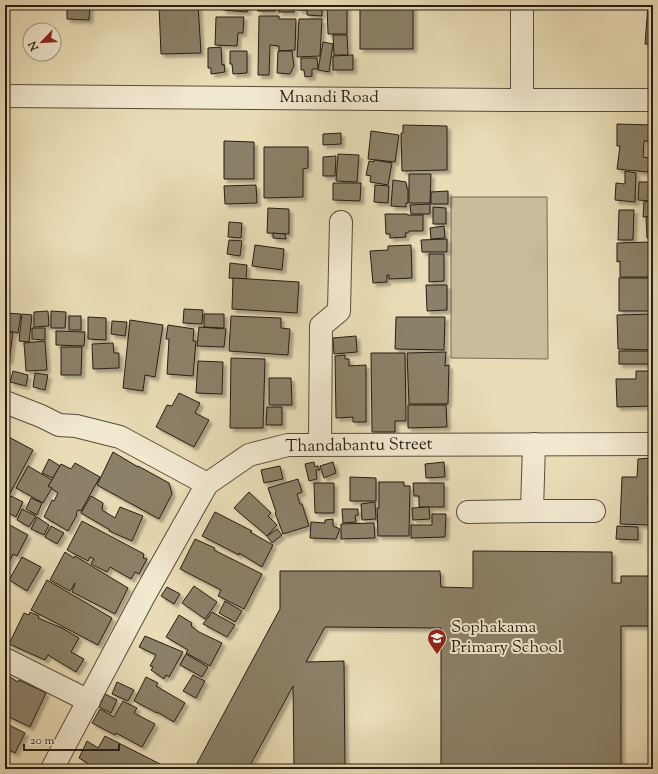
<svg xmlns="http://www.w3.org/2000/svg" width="658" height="774" font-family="'Sorts Mill Goudy',serif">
<defs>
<filter id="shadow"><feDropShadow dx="3.5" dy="3.5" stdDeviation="1" flood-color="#0004"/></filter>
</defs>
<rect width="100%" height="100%" fill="#e9dcb6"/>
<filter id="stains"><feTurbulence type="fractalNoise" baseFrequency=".005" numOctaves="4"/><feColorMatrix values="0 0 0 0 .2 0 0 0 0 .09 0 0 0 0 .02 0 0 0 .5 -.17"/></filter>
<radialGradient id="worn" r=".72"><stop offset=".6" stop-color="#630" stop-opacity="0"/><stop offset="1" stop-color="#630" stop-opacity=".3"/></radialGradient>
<polygon fill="#c8bc9a" stroke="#776c57" points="451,197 547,197 548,359 451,358"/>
<g fill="#8b8068" stroke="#261d14" filter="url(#shadow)">
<polygon points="67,5 90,5 89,20 67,19"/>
<polygon points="159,5 198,5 201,53 161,54"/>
<polygon points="223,5 248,5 247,12 223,10"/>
<rect x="258" y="5" width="17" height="6"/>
<rect x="279" y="5" width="15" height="7"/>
<polygon points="298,5 322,5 322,16 307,15 307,10 298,10"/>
<polygon points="327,5 347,5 347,34 328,34"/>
<rect x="360" y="5" width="53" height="44"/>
<polygon points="648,5 653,5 653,44 645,44"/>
<polygon points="259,16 279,16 279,19 296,19 295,50 279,51 279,46 270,45 269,75 258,75"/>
<polygon points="216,17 244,17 243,33 238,33 237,46 215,45"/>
<polygon points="299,19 322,19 320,56 297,57"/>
<polygon points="333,35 347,35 348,55 334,55"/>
<polygon points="323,42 333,44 329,72 318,70"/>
<polygon points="221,47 222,65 224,64 225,72 211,74 211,68 208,68 208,48"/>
<polygon points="230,51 247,51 247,73 233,74 232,64 230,64"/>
<polygon points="278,51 292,51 294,66 290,74 277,73"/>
<polygon points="353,55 353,70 333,70 333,56"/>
<polygon points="301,58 317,58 318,69 312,69 312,76 305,77 304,70 301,70"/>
<polygon points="617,124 653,125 653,141 644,141 643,157 649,158 648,172 617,169 620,146 617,146"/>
<polygon points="403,125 447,126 447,170 402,171 401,133 403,133"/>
<polygon points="371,131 399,135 395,162 368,159"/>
<polygon points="341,133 341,144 323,145 323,134"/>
<polygon points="224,141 254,142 254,179 224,179"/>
<polygon points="264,147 308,147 308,168 303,169 303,197 264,198"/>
<polygon points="338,154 359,155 357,182 336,181"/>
<polygon points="336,156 335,176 323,176 323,157"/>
<polygon points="374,160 392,163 388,185 370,182 371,176 366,175 369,161 374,162"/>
<polygon points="625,171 636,173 635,202 615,200 616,183 625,184"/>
<polygon points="409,174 431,174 430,203 409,203"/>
<polygon points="393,180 406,182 407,189 408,189 408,203 406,203 406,207 391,206"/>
<polygon points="639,182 651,182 651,201 638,200"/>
<polygon points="333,183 361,183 360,201 333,200"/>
<polygon points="256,185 257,203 225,204 224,186"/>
<polygon points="375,185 389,186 388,203 374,202"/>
<polygon points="448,191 448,204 431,204 431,192"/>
<polygon points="651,201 653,201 653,216 643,217 644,202"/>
<polygon points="430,204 430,214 411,214 410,205"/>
<polygon points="433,207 446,208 446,224 433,224"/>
<polygon points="268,208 289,209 289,234 267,233"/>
<polygon points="619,210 634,210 633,240 618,240"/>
<polygon points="385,214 407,214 408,215 423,215 423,231 409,231 408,233 405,233 406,237 390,238 390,234 386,234"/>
<polygon points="653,216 653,238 647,238 646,217"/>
<polygon points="229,222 242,223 241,238 228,237"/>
<polygon points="444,226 445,238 431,239 430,228"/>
<polygon points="273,233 285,234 286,239 273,238"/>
<polygon points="447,239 447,252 422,252 421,240"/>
<polygon points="229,240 242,241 240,256 227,254"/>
<polygon points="653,242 653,277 620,277 620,261 617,262 617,243"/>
<polygon points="255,245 284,249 282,270 252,266"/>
<polygon points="411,245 412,278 389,279 389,275 387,275 387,282 373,283 370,251 388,250 388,246"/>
<polygon points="429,254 444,254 444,281 429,282"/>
<polygon points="230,263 247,265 246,279 229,278"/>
<polygon points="233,278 299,282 297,313 232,309"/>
<rect x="619" y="278" width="34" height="33"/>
<polygon points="426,285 447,285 447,310 427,311"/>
<polygon points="184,309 203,310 202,324 183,323"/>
<polygon points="48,311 49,326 34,327 34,312"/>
<polygon points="51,311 66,312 65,328 51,328"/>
<polygon points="5,313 21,314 18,333 5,330"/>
<polygon points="22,314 32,315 29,342 19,341"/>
<polygon points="204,314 224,314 224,328 204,327"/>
<polygon points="653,314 653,350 618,349 617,315"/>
<rect x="69" y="316" width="12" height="14"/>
<polygon points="231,316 281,318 281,328 290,329 288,355 229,351"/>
<polygon points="88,317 106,318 106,340 88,339"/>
<polygon points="396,317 445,317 444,350 395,349"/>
<polygon points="130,320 163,325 155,377 145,375 143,391 123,388"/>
<polygon points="112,321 127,322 125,336 111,334"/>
<polygon points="168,325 194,329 193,341 196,341 193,376 167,374 169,339 166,339"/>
<polygon points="199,327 226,329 224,347 197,346"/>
<polygon points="32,328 45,328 45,340 32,339"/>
<polygon points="5,331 13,333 9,361 5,360"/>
<polygon points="56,331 85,332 84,346 56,345"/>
<polygon points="356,336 357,352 334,354 333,338"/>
<polygon points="45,341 47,370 26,371 24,343"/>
<polygon points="113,343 114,353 119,353 119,368 93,369 92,344"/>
<polygon points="61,347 82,347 81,375 61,375"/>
<rect x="619" y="351" width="34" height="13"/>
<polygon points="446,352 445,366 449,365 448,404 409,404 407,353"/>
<polygon points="371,353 405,353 406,421 395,421 395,432 372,432"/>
<polygon points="345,355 345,359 349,359 349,366 366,365 366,422 353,422 353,417 336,418 335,356"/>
<polygon points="231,358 265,359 263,428 230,428"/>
<polygon points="198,361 223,362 222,394 196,393"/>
<polygon points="13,371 28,375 26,386 10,382"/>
<polygon points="636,371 650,371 651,406 617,407 616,379 636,379"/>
<polygon points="35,373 48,375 45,390 33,387"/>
<polygon points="269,378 291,378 292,405 269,405"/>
<polygon points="179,393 200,403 195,413 209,420 194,447 156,427 167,405 172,406"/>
<polygon points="408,405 446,405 447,427 408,428"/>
<polygon points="267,407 282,407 282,425 266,425"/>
<polygon points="5,435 33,450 5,503"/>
<polygon points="113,452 138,467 138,466 169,483 172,494 159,519 97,485"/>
<polygon points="652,458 651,478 649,478 648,505 653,505 653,511 652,520 651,519 650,525 620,524 622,477 637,477 638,459"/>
<polygon points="49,459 60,466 53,478 42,473"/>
<polygon points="314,462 315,467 318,466 320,470 316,470 317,479 309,481 305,464"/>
<polygon points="333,462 336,473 324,478 320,466"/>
<polygon points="444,462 445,477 426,478 425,464"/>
<polygon points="75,463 100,477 81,511 78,510 76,514 77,515 68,531 44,517 52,500 54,501 58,493 48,486 53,478 61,464 71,469"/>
<polygon points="28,466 52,480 48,486 52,488 43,503 16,488"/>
<polygon points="280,466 283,479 264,483 261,470"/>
<polygon points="350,477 376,478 376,501 350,501"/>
<polygon points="298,479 302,492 297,494 300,504 302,504 309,526 283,534 275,513 276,512 268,488"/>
<polygon points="379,482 404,482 404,486 410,486 409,536 378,536 377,508 379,508"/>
<polygon points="314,483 334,483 334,513 315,513"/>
<polygon points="413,483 444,483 444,507 419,507 419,496 414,496"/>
<polygon points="249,492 271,513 268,516 277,525 267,536 234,508"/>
<polygon points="11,496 23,502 16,517 5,511 5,507"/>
<polygon points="91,496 103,503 102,510 115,518 120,507 143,516 132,541 109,531 110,530 81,513"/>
<polygon points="31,498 42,503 37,515 26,509"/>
<polygon points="375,502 376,519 362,520 361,504"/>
<polygon points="429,507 430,519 413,520 412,508"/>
<polygon points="22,509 36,516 29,527 17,520"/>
<polygon points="342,509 358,509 358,515 355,516 356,522 343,523"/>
<polygon points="215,512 252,531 250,532 273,545 262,567 239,553 239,555 202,536"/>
<polygon points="432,514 446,514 445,537 411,538 411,525 432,525"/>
<polygon points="37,517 49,525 44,535 31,529"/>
<polygon points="333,519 333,526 340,529 336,539 310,538 311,522 325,523 325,520"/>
<polygon points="82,521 144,554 143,558 147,559 139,574 135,572 131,579 110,567 107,572 91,564 94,559 90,557 88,561 67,550"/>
<polygon points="6,523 28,535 17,556 13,554 5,571"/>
<polygon points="374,523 375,538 341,539 341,524"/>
<polygon points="51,526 64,533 57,544 45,537"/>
<polygon points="617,526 638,527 638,540 616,539"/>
<polygon points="277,529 282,535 272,543 267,536"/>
<polygon points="195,539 215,548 214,550 262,574 244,609 218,596 221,590 180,569"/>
<polygon points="473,551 612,552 612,583 621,583 621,576 653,576 653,626 621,626 621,769 441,769 441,628 325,627 306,662 344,661 345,769 294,769 293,686 248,769 194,769 280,609 280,571 440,571 441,587 473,588"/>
<polygon points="65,552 74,558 75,556 128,588 115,614 72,592 75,583 70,591 50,580"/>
<polygon points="22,557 41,567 27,591 9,580"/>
<polygon points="47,580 112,618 98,645 31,610"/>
<polygon points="194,586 217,602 205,619 182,603"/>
<polygon points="167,587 180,594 174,604 161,596"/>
<polygon points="225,601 242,611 235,622 219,613"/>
<polygon points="30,612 39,616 38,618 62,628 79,638 71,652 84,659 76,672 48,655 45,660 9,644 24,613 29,615"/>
<polygon points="212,612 235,625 227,637 203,624"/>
<polygon points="179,615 192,623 191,626 199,632 222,643 210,666 186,653 188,650 166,637"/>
<polygon points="145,636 183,652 169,677 166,675 164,679 151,670 153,667 150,666 156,655 139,647"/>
<polygon points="186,654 208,667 202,677 180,665"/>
<polygon points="5,674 18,682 19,680 46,693 30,727 5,715"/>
<polygon points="193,675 205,681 196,698 183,691"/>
<polygon points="146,677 158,683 156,686 185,703 174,722 157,712 157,713 134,701"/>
<polygon points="117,682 134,690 128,701 112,694"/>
<polygon points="105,694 117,700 111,713 99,707"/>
<polygon points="123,701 137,708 134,713 155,724 142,747 116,733 115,735 92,723 100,709 114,717"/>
<polygon points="5,723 25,733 15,753 5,748"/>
<polygon points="105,736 160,764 158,769 97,769 79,758 87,741 98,748"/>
</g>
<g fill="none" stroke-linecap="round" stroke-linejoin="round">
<g stroke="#574d3c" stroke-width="24">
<g id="minor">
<polyline points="522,5 522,100"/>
<polyline points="5,96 522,100 653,100"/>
<polyline points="5,402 41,416 59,425 76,426 120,437 207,484"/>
<polyline points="320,444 321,326 339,311 341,222"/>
<polyline points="534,444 532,511 594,511"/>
<polyline points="468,512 532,511"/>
<polyline points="5,659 89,701"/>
<polyline points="52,769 144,596 207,484 249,455 288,445 653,444"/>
</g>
</g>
<use href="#minor" stroke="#f1e8d0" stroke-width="22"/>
</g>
<defs>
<g id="school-pin" transform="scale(1)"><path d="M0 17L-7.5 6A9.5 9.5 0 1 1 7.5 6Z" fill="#8f2418" stroke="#f1e8d0"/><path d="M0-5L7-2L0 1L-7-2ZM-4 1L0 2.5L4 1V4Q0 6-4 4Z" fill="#fff"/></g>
</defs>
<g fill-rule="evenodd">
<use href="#school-pin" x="437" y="638"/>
</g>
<g text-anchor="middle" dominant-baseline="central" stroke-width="4" stroke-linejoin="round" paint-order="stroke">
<g font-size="17" fill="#261d14" stroke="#f1e8d0">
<text x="329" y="98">Mnandi Road</text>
<text transform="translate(359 446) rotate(-1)">Thandabantu Street</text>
</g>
<g font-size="17" fill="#261d14" stroke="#f1e8d0" text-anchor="start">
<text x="451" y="628">Sophakama<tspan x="451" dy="20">Primary School</tspan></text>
</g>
</g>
<rect width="658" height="774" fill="none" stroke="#e9dcb6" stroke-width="20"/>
<rect x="6" y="6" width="646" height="762" fill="none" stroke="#261d14" stroke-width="2"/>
<rect x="10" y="10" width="638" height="754" fill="none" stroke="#261d14"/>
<g transform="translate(42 42) rotate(245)"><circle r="19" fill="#f1e8d0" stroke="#a09785"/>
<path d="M0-3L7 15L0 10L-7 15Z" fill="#8f2418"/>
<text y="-6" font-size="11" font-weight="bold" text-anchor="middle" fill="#261d14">N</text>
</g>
<path d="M24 744v6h95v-6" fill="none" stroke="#261d14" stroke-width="2"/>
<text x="30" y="744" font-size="12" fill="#261d14" stroke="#f1e8d0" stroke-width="3" paint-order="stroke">20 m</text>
<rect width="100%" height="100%" filter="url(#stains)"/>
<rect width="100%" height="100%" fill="url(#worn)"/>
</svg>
